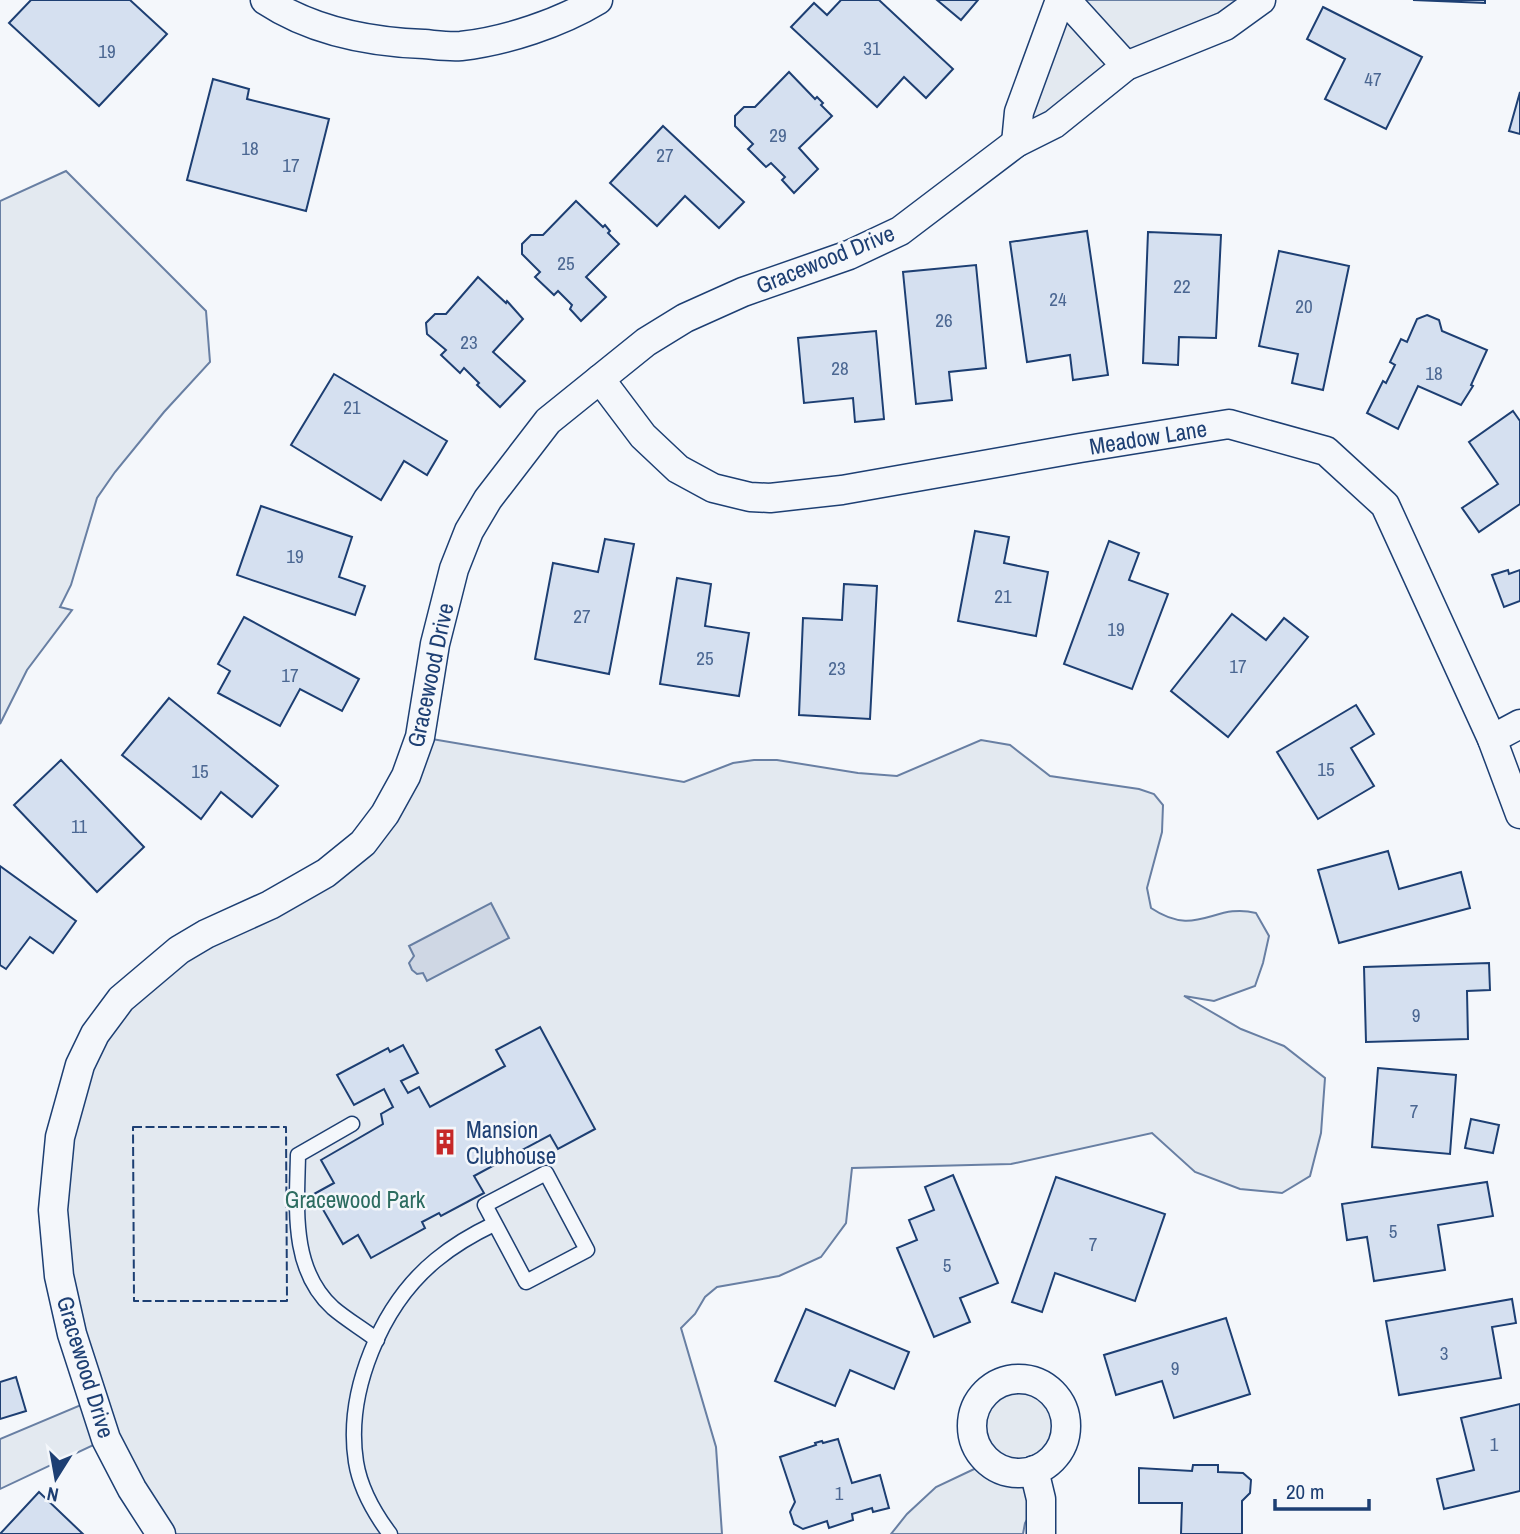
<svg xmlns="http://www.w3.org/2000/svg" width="1520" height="1534" font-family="'Archivo Narrow',sans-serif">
<rect width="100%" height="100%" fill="#f4f7fb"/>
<g fill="#e3e9f0" stroke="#687fa3" stroke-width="2">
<polygon points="1060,0 1261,0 1016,143"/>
<polygon points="66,171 206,311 210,362 164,412 115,472 97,498 71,585 60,607 72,610 27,670 0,724 0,201"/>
<path d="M 420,737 L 684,782 L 733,763 L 754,760 L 777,760 L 858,773 L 897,776 L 981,740 L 1010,745 L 1050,776 L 1139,789 L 1154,794 L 1163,805 L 1162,832 L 1147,888 L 1151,908 C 1197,939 1214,902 1256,913 L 1269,936 L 1263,963 L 1255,986 L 1214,1001 L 1184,996 L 1241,1029 L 1284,1046 L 1325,1078 L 1321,1133 L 1310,1176 L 1282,1193 L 1240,1189 L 1195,1172 L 1152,1133 L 1011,1164 L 852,1168 L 846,1223 L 821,1257 L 779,1276 L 717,1287 L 705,1297 L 695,1314 L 681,1328 L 716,1447 L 722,1534 L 161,1534 L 106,1439 L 0,1489 L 0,1439 L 93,1400 L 72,1334 L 60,1137 L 121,999 L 363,843 Z"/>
<path d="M 1017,1379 C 1072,1386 1084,1444 1035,1470 L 1034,1508 L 1025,1523 L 1023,1534 L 891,1534 L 907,1514 L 936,1487 L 989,1462 C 986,1458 981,1454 979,1449 C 960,1415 984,1386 1017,1379 Z"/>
</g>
<polygon fill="#cfd7e4" stroke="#687fa3" stroke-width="2" points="491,903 509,938 427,981 423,973 417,974 412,970 409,963 414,956 409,946"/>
<g fill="#d5e0f0" stroke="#1d3f73" stroke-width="2">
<polygon points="31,0 130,0 167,34 99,106 9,23"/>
<polygon points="841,0 879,0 953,69 926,98 904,77 877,107 791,27 814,3 827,15"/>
<polygon points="937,0 978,0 961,20"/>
<polygon points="1413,0 1485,0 1485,3"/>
<polygon points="1323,7 1422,57 1386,129 1325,99 1345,59 1307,39"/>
<polygon points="789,72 815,99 817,97 823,103 821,105 832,116 799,148 818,169 794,193 782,180 785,177 771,163 766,167 748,149 753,144 735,126 735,116 744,107 755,107"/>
<polygon points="213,79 249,89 247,99 329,119 306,211 187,180"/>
<polygon points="1520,92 1520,134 1509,131"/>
<polygon points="663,126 744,202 719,228 685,196 657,226 610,183"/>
<polygon points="576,201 603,227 605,225 610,231 608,233 619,244 586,277 606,297 581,321 570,309 572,305 558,291 554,295 535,277 540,272 522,254 522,244 531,235 543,235"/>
<polygon points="1087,231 1108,375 1073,380 1070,355 1027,362 1010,242"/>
<polygon points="1148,232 1221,235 1216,338 1179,337 1178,365 1143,363"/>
<polygon points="1279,251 1349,266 1323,390 1292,383 1298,354 1259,346"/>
<polygon points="976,265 986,368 949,372 952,400 916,404 903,272"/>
<polygon points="478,277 506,303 507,301 523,319 493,352 525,381 500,407 477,385 479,383 464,368 460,373 441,355 446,350 427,334 426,323 435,314 446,314"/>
<polygon points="1427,315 1439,320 1442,331 1487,350 1471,385 1473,386 1461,405 1418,386 1398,429 1367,413 1383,381 1386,383 1395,365 1390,362 1401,339 1407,342 1417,319"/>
<polygon points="876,331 884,419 855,422 853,398 804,403 798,338"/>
<polygon points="334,374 447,441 427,475 404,461 381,500 291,445"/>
<polygon points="1513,411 1520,421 1520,504 1479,532 1462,508 1498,484 1469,442"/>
<polygon points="261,506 352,537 339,577 365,586 355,615 237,575"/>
<polygon points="975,531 1009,537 1004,563 1048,572 1036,636 958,621"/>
<polygon points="605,539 634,544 609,674 535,659 553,563 598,572"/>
<polygon points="1109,541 1139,553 1129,580 1168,594 1132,689 1064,664"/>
<polygon points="1508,570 1509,574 1520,570 1520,601 1504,607 1492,575"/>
<polygon points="677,578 711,584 705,626 749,633 739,696 660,684"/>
<polygon points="844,584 877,586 870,719 799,715 803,618 842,620"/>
<polygon points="1232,614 1266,640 1284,618 1308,637 1228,737 1171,691"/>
<polygon points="244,617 359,679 342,711 300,689 280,726 218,693 230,671 218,664"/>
<polygon points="169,698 278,786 252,817 221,792 201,819 122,755"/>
<polygon points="1356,705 1374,734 1351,748 1374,786 1318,819 1277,752"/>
<polygon points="61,760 144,847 97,892 14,805"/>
<polygon points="1388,851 1399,889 1461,872 1470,908 1339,943 1318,870"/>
<polygon points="0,866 76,921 53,953 30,937 6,969 0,965"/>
<polygon points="1489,963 1490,990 1467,991 1468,1039 1366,1042 1364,967"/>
<polygon points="540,1027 595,1129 558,1149 550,1135 474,1176 484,1193 441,1216 439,1213 422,1222 425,1228 371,1258 358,1235 343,1244 314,1194 334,1183 321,1160 383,1124 381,1114 393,1107 384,1089 354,1105 337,1075 388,1048 390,1052 403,1045 418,1073 401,1081 408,1093 419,1087 430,1107 505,1066 496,1050"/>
<polygon points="1378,1068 1456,1075 1450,1154 1372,1147"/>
<polygon points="1471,1119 1499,1125 1493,1153 1465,1148"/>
<polygon points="953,1175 998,1283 960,1298 970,1322 934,1337 897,1248 917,1240 909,1220 934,1210 925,1187"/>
<polygon points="1056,1177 1165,1214 1135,1301 1055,1273 1042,1312 1012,1302"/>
<polygon points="1487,1182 1493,1216 1438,1225 1445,1270 1374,1281 1367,1237 1347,1240 1342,1204"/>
<polygon points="1512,1299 1516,1323 1492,1327 1501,1378 1399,1395 1386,1321"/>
<polygon points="806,1309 909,1352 894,1389 850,1370 835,1406 775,1381"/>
<polygon points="1226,1318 1250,1394 1174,1418 1162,1381 1116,1395 1104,1355"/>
<polygon points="16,1377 26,1411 0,1419 0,1382"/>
<polygon points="1520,1404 1520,1491 1444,1509 1437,1479 1474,1470 1461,1418"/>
<polygon points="838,1439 852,1483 880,1475 889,1508 873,1512 872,1508 852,1514 853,1520 829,1528 827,1521 803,1529 794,1524 790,1512 795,1502 780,1457 816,1445 815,1443 822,1441 823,1443"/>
<polygon points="1193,1465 1218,1465 1218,1472 1243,1473 1251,1480 1250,1493 1242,1501 1242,1534 1181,1534 1182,1503 1139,1503 1139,1468 1192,1471"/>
<polygon points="39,1492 83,1534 0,1534"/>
</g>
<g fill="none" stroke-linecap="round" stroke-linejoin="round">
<g stroke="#1d3f73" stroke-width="17">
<g id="service">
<path d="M 352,1124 L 298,1155 C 297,1207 290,1269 333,1308 C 347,1320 363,1329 377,1340"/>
<polygon points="546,1173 587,1250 526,1282 485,1205"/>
<path d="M 390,1534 C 375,1514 360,1487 356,1462 C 345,1392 381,1305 436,1260 C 454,1245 473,1234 494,1224"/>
</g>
</g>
<g stroke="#1d3f73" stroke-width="31">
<g id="minor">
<path d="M 265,0 C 312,31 368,42 424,44 C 436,45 449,47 461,46 C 506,41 560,23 598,0"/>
<polyline points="1066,0 1126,66"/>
<polyline points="1016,143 1019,112 1060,0"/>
<polyline points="600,379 643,436 678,469 713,488 750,497 770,498 842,490 1080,448 1229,424 1326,451 1385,505 1492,739 1520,814"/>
<polyline points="1492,739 1520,724"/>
<circle cx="1019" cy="1426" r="47"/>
<polyline points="1034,1470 1041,1499 1041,1534"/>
<polyline points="161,1534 132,1489 106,1439 72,1334 59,1276 53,1210 60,1137 80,1065 95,1034 121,999 179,950 206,934 270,905 326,873 363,843 385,814 406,776 420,737 435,644 454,569 469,531 488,499 548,421 646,342 685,318 743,292 849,255 900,231 1016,143 1054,124 1126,66 1225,26 1261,0"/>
</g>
</g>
<use href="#service" stroke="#f4f7fb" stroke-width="14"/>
<use href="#minor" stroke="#f4f7fb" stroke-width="28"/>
<polygon stroke="#1d3f73" stroke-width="2" stroke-dasharray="9 3.5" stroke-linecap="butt" points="133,1127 286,1127 287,1301 134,1301"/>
</g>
<defs>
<g id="building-bare" transform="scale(2.1)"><path d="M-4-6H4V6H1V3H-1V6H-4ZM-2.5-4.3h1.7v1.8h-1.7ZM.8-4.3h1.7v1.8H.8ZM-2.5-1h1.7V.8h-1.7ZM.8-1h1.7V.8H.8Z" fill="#c62828" stroke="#f4f7fb" stroke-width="2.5" paint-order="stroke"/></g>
</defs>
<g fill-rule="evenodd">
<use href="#building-bare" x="445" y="1142"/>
</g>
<g text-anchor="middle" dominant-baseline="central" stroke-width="5" stroke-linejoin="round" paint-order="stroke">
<g font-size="19" fill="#4b6792">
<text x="872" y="48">31</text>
<text x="107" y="51">19</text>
<text x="1373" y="79">47</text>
<text x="778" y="135">29</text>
<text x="250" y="148">18</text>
<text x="665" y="155">27</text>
<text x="291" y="165">17</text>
<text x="566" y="263">25</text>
<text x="1182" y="286">22</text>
<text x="1058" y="299">24</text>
<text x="1304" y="306">20</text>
<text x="944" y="320">26</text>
<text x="469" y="342">23</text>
<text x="840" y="368">28</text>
<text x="1434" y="373">18</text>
<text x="352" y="407">21</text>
<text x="295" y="556">19</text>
<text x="1003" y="596">21</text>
<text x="582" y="616">27</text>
<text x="1116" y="629">19</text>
<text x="705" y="658">25</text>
<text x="1238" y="666">17</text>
<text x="837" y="668">23</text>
<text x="290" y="675">17</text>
<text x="1326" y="769">15</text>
<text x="200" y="771">15</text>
<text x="79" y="826">11</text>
<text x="1416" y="1015">9</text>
<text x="1414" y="1111">7</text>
<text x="1393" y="1231">5</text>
<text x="1093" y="1244">7</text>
<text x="947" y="1265">5</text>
<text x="1444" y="1353">3</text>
<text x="1175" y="1368">9</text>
<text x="1494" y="1444">1</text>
<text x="839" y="1493">1</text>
</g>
<g font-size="23" fill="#1d3f73" stroke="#f4f7fb">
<text transform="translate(825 259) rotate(-22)">Gracewood Drive</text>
<text transform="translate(1148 437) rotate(-9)">Meadow Lane</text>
<text transform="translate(430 675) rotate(-78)">Gracewood Drive</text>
<text transform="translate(86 1367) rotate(73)">Gracewood Drive</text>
</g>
<g font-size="23" fill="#1d3f73" stroke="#f4f7fb" text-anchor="start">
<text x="466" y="1129">Mansion<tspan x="466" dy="26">Clubhouse</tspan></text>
</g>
<g font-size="23" fill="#2c6c60" stroke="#f4f7fb">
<text x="355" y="1199">Gracewood Park</text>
</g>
</g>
<g transform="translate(56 1478) rotate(191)" stroke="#f4f7fb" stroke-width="5" paint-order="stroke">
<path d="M0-5L12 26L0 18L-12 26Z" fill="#1d3f73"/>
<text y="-10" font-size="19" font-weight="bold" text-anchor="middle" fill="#1d3f73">N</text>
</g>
<path d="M1275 1499v10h94v-10" fill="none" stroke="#1d3f73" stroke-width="3.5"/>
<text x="1286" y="1499" font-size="21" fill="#1d3f73" stroke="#f4f7fb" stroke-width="5" paint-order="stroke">20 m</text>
</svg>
